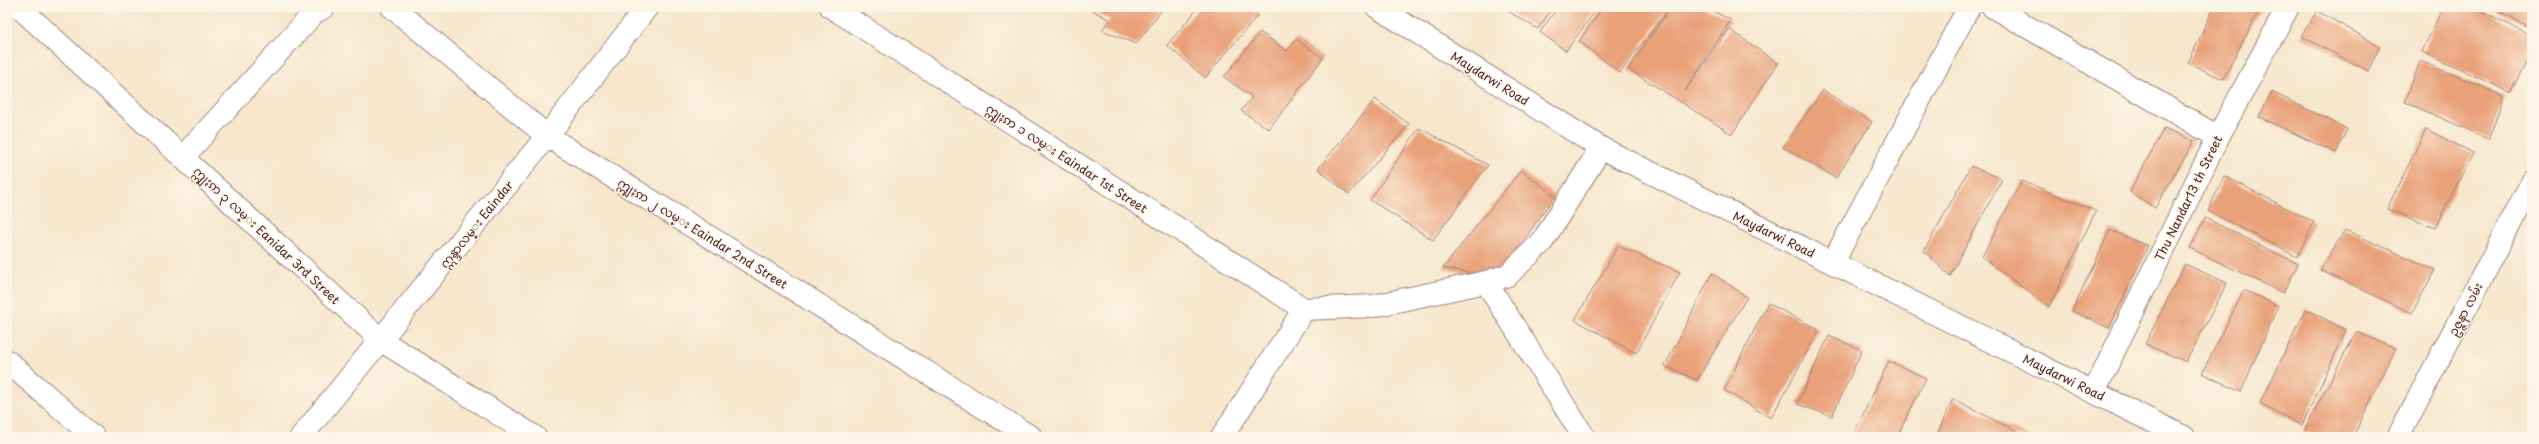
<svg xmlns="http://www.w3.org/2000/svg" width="2539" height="444" font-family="'Playpen Sans','Noto Sans Myanmar',sans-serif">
<rect width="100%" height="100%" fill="#fcf5e5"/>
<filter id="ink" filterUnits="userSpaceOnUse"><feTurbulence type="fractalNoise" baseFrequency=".025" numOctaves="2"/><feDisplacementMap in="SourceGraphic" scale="8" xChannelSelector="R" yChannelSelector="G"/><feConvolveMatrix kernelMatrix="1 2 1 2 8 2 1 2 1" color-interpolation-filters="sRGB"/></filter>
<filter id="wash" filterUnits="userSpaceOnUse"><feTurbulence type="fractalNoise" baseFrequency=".012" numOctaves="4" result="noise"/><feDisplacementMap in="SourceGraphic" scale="16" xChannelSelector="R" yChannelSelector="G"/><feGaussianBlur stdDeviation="0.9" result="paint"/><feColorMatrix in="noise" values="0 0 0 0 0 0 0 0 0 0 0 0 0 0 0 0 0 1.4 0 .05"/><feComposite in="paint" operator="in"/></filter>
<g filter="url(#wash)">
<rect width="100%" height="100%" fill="#f6e6cc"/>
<g id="blocks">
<g fill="#e9a179">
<polygon points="1087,7 1164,7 1136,44 1102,30 1110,20"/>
<polygon points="1199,7 1248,7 1258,15 1205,78 1167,45"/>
<polygon points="1511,7 1553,7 1538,29 1508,11"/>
<polygon points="1558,7 1598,7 1566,51 1540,32"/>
<polygon points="1603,7 1670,7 1620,73 1579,41"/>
<polygon points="1671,7 1704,7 1731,20 1685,91 1729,29 1778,63 1732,134 1628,69"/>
<polygon points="2214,7 2261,7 2223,79 2188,63"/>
<polygon points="2443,7 2474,7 2532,36 2532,53 2510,92 2422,52"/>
<polygon points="2498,7 2532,7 2532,28 2496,11"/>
<polygon points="2317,11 2380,46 2368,71 2301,36"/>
<polygon points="1260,32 1287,51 1296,39 1323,58 1269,129 1241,111 1252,97 1224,77"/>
<polygon points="2420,61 2504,96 2489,139 2405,102"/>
<polygon points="1823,90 1872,122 1836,178 1783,147"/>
<polygon points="2272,92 2347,129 2336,153 2259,117"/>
<polygon points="1375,99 1409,124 1349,194 1318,169"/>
<polygon points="1419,128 1488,165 1433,240 1370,200"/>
<polygon points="2164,128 2194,141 2155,208 2130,192"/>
<polygon points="2426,129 2473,153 2435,228 2387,209"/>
<polygon points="1971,166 2002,179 1950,276 1924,251"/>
<polygon points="1521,170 1555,196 1497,278 1443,268"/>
<polygon points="2224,176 2314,222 2297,257 2208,211"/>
<polygon points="2022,181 2096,211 2049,307 1982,257"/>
<polygon points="2205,218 2298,264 2283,293 2190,248"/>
<polygon points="2110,230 2148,246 2109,328 2072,311"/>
<polygon points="2345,230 2435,270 2412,313 2320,270"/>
<polygon points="1618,246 1680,272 1636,353 1575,320"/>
<polygon points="2185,264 2227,283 2186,362 2145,344"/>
<polygon points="1712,273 1747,297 1697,380 1665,366"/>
<polygon points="2244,290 2278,306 2241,392 2202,373"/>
<polygon points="1768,303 1819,330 1771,418 1724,390"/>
<polygon points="2306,309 2346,330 2302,426 2260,403"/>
<polygon points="2356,332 2396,348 2353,437 2319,437 2304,431"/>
<polygon points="1829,336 1862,350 1832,416 1797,404"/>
<polygon points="1889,361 1926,378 1897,437 1852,437"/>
<polygon points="1953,399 2006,426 2030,437 1936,437"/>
</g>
</g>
</g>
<g filter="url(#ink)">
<use href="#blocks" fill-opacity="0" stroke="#a0827c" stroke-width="1"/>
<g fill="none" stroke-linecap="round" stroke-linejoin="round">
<g stroke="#a0827c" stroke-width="24">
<g id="minor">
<polyline points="19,7 382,341 535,437"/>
<polyline points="392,7 547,136 1031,437"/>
<polyline points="831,7 1304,309"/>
<polyline points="1993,7 2218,137"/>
<polyline points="183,157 314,13 324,7"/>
<polyline points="1833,262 1969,7"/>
<polyline points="1486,282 1584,437"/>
<polyline points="1304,309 1373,306 1486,282 1508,275 1542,242 1601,148"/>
<polyline points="7,361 94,437"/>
<polyline points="2094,392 2218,137 2288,7"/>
<polyline points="301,437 547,136 647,7"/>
<polyline points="1222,437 1304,309"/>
<polyline points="2398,437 2532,182"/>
</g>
</g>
<g stroke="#a0827c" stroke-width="24">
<polyline id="tertiary" points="1377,7 1601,148 2184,437"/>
</g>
<use href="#minor" stroke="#fff" stroke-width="22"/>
<use href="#tertiary" stroke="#fff" stroke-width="22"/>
</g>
</g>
<g text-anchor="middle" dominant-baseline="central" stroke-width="3" stroke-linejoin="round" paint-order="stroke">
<g font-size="12" fill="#4a1f2b" stroke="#fcf5e5">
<text transform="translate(1490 78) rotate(32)">Maydarwi Road</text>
<text transform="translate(1067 158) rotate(33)">ဣျႏၵာ ၁ လမ္း Eaindar 1st Street</text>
<text transform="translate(2188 198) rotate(-64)">Thu Nandar13 th Street</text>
<text transform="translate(476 224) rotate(-51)">ဣန္ဒာလမ္း Eaindar</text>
<text transform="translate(703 233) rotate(32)">ဣျႏၵာ ၂ လမ္း Eaindar 2nd Street</text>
<text transform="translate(1774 234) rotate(26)">Maydarwi Road</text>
<text transform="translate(267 235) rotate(43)">ဣျႏၵာ ၃ လမ္း Eanidar 3rd Street</text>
<text transform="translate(2465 309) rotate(-62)">ဥဇ္ဇနာ လမ်း</text>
<text transform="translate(2064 377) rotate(26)">Maydarwi Road</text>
</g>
</g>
<rect width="2539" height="444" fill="none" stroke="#fcf5e5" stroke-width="24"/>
</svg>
